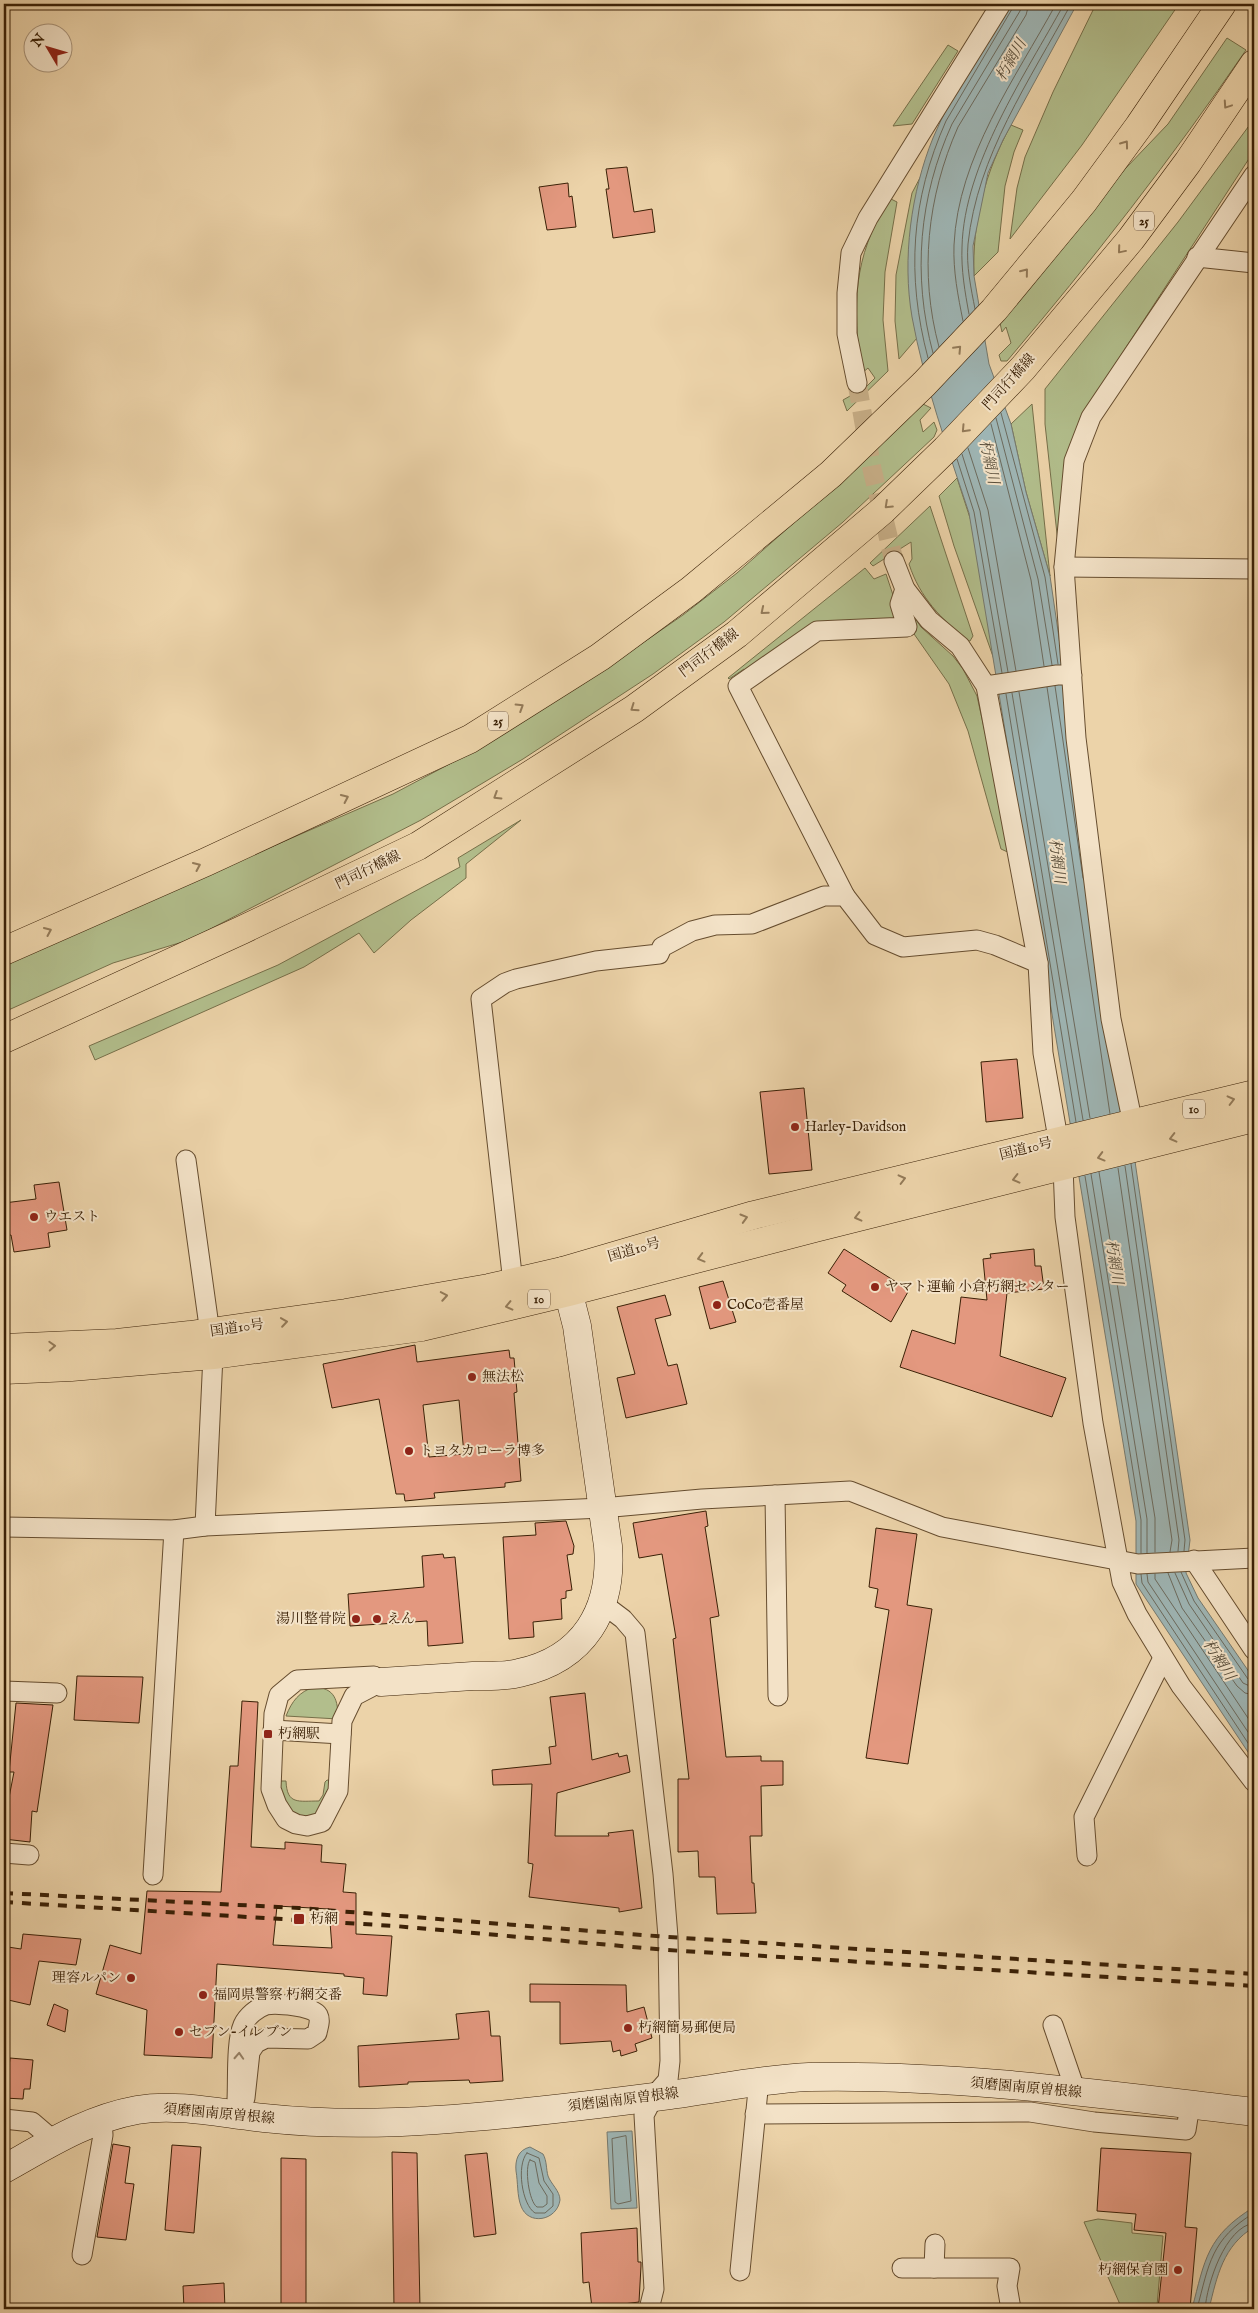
<svg xmlns="http://www.w3.org/2000/svg" width="1258" height="2313" font-family="'IM FELL English','Noto Serif JP',serif">
<rect width="100%" height="100%" fill="#ecd3a9"/>
<filter id="stains"><feTurbulence type="fractalNoise" baseFrequency=".004" numOctaves="4"/><feColorMatrix values="0 0 0 0 .2 0 0 0 0 .09 0 0 0 0 .02 0 0 0 .5 -.17"/></filter>
<radialGradient id="worn" r=".72"><stop offset=".6" stop-color="#630" stop-opacity="0"/><stop offset="1" stop-color="#630" stop-opacity=".3"/></radialGradient>
<g fill="#b2be8c" stroke="#766f49">
<polygon points="1096,4 1179,4 1082,145 1010,239 1017,188 1025,157 1053,92"/>
<path d="M 1227,38 L 1246,50 C 1172,158 1092,261 1007,361 L 1001,361 L 999,355 L 1011,343 L 1006,327 L 1002,332 L 1000,323 L 1125,169 L 1168,124 Z"/>
<polygon points="948,45 958,51 912,124 893,126"/>
<polygon points="1254,119 1254,151 1082,415 1068,459 1058,543 1045,424 1045,389 1178,222"/>
<path d="M 1011,125 L 1023,130 L 1014,152 L 1005,186 L 998,252 L 974,276 C 972,222 985,172 1011,125 Z"/>
<path d="M 922,174 C 907,228 904,284 917,338 L 899,359 L 895,321 L 896,275 L 912,193 Z"/>
<path d="M 889,198 L 897,202 L 885,272 L 883,320 L 888,371 L 847,411 L 843,400 L 866,387 L 875,378 L 868,368 L 861,374 C 853,303 852,261 889,198 Z"/>
<polygon points="923,404 931,408 920,420 923,432 934,422 937,430 934,437 843,522 724,622 653,674 523,759 421,820 189,940 113,963 4,1012 4,963 393,794 457,760 583,684 683,615 737,573 864,461"/>
<polygon points="1032,404 1050,576 1026,492 1011,424"/>
<polygon points="957,478 971,521 996,665 954,546 939,496"/>
<path d="M 930,506 L 973,636 L 970,641 L 967,641 C 941,618 920,598 909,564 L 912,559 L 911,542 L 873,566 L 870,563 Z"/>
<polygon points="865,568 874,579 886,574 903,625 816,627 749,674 744,669 729,679 728,678"/>
<polygon points="905,603 921,627 953,656 963,669 977,696 1012,854 1001,849 968,731 949,684 912,631"/>
<polygon points="521,820 466,864 466,878 411,920 374,953 359,933 304,967 95,1060 89,1046 278,965 460,867 458,858"/>
<path d="M 314,1687 C 335,1688 338,1700 338,1719 L 286,1716 C 292,1701 299,1692 314,1687 Z"/>
<path d="M 327,1780 L 332,1781 L 333,1784 C 328,1792 324,1805 318,1812 C 314,1816 308,1818 303,1817 C 285,1816 283,1795 278,1781 L 286,1781 C 287,1805 298,1801 319,1801 L 323,1795 L 325,1782 Z"/>
<polygon points="1098,2219 1132,2223 1132,2233 1163,2236 1157,2306 1144,2304 1144,2309 1122,2309 1084,2222"/>
</g>
<g fill="#9eb5b4" stroke="#76796e">
<path d="M 1011,4 L 1077,4 L 1003,140 L 988,173 L 973,246 L 974,276 L 989,364 L 1011,424 L 1026,492 L 1050,576 L 1190,1540 L 1186,1573 L 1198,1598 L 1254,1679 L 1254,1761 L 1136,1584 L 1136,1521 L 969,513 C 948,449 924,383 912,317 C 902,259 911,192 933,138 C 952,92 985,46 1011,4 Z"/>
<polygon points="632,2131 637,2208 611,2209 607,2132"/>
<path d="M 530,2147 L 543,2154 C 547,2161 546,2169 548,2176 C 551,2184 560,2191 560,2200 C 557,2221 528,2226 521,2206 C 517,2196 518,2182 516,2171 C 515,2160 518,2150 530,2147 Z"/>
<path d="M 1254,2207 L 1254,2227 C 1223,2246 1217,2276 1209,2309 L 1192,2309 C 1205,2259 1207,2236 1254,2207 Z"/>
</g>
<g fill="none" stroke-linecap="round" stroke-linejoin="round">
<g stroke="#6c6a5d" stroke-width="1">
<path d="M 975,309 C 971,288 966,266 968,244 C 977,156 1030,80 1071,4"/>
<path d="M 969,314 C 965,292 961,270 962,247 C 964,164 1025,75 1064,4"/>
<path d="M 963,321 C 958,296 953,271 954,245 C 958,157 1015,79 1056,4"/>
<path d="M 939,347 C 919,273 927,197 958,127 L 1026,15 L 1029,4"/>
<path d="M 933,353 C 912,275 919,197 952,124 L 1020,11 L 1022,4"/>
<path d="M 928,358 C 906,275 911,200 946,121 L 1015,4"/>
<polyline points="1001,413 1045,577 1058,664"/>
<polyline points="996,418 1038,579 1052,665"/>
<polyline points="991,424 1031,580 1044,666"/>
<polyline points="968,448 988,510 1016,671"/>
<polyline points="962,454 980,511 1008,672"/>
<polyline points="957,459 974,512 1002,673"/>
<polyline points="1055,686 1083,878"/>
<polyline points="1047,687 1110,1114"/>
<polyline points="1019,692 1090,1118"/>
<polyline points="1012,693 1083,1120"/>
<polyline points="1006,694 1076,1122"/>
<polyline points="1131,1164 1185,1540 1184,1551"/>
<polyline points="1125,1166 1179,1540 1178,1551"/>
<polyline points="1118,1168 1172,1540 1170,1552"/>
<polyline points="1099,1172 1155,1518 1155,1552"/>
<polyline points="1091,1174 1147,1519 1147,1553"/>
<polyline points="1085,1176 1141,1520 1141,1553"/>
<polyline points="1181,1572 1194,1601 1248,1679 1254,1681"/>
<polyline points="1168,1573 1182,1608 1237,1686 1245,1693 1254,1695"/>
<polyline points="1175,1573 1189,1604 1243,1683 1254,1688"/>
<polyline points="1141,1574 1142,1583 1254,1752"/>
<polyline points="1147,1574 1148,1582 1254,1741"/>
<polyline points="1155,1574 1155,1579 1254,1727"/>
<polygon points="626,2136 631,2201 618,2204 615,2202 612,2139"/>
<path d="M 527,2153 L 539,2158 L 544,2181 L 553,2194 L 553,2206 L 545,2213 L 535,2213 C 522,2205 516,2165 527,2153 Z"/>
<path d="M 530,2160 L 535,2162 L 539,2183 L 547,2196 L 547,2204 L 543,2207 L 537,2207 C 529,2202 524,2167 530,2160 Z"/>
<path d="M 1197,2309 C 1209,2264 1211,2239 1254,2213"/>
<path d="M 1205,2309 C 1207,2284 1225,2227 1254,2223"/>
</g>
</g>
<g fill="#e3987f" stroke="#3a2006" fill-rule="evenodd">
<polygon points="627,167 634,212 652,209 655,232 613,238 606,189 609,189 606,169"/>
<polygon points="568,183 569,197 572,196 576,227 547,230 539,187"/>
<polygon points="1017,1059 1023,1118 986,1122 981,1062"/>
<polygon points="804,1088 812,1170 769,1174 760,1092"/>
<polygon points="59,1182 67,1230 48,1233 50,1247 14,1252 11,1235 4,1236 4,1203 36,1199 34,1185"/>
<polygon points="844,1249 909,1290 891,1322 842,1291 846,1285 828,1273"/>
<polygon points="1034,1249 1035,1266 1041,1266 1044,1289 1007,1293 1000,1356 1066,1378 1052,1417 900,1367 912,1330 955,1344 961,1297 987,1300 983,1259 991,1258 990,1254"/>
<polygon points="723,1281 736,1322 710,1329 699,1287"/>
<polygon points="665,1295 671,1315 655,1319 668,1366 677,1364 687,1404 626,1418 617,1378 635,1374 617,1307"/>
<path d="M 415,1345 L 417,1362 L 509,1350 L 510,1358 L 514,1358 L 517,1392 L 514,1393 L 521,1481 L 505,1483 L 505,1487 L 434,1493 L 435,1498 L 405,1501 L 404,1494 L 396,1494 L 379,1399 L 332,1408 L 323,1364 ZM 459,1400 L 464,1454 L 429,1457 L 423,1405 Z"/>
<polygon points="706,1511 708,1526 705,1527 719,1616 710,1618 726,1757 761,1756 761,1761 783,1761 783,1785 761,1786 762,1836 750,1836 752,1883 754,1883 756,1913 717,1914 715,1877 699,1877 698,1851 678,1852 678,1779 689,1779 673,1639 676,1638 662,1554 639,1558 633,1523"/>
<polygon points="566,1521 574,1546 573,1554 567,1555 572,1590 566,1591 566,1598 561,1599 562,1619 533,1622 534,1637 509,1639 503,1537 536,1535 535,1523"/>
<polygon points="876,1528 917,1534 907,1605 932,1609 908,1764 866,1758 889,1610 875,1607 878,1589 869,1587"/>
<polygon points="443,1554 444,1558 455,1557 463,1643 428,1646 427,1621 350,1626 348,1594 424,1587 422,1556"/>
<polygon points="77,1676 143,1677 139,1723 74,1720"/>
<polygon points="585,1693 592,1760 618,1753 619,1757 627,1755 630,1772 557,1793 555,1836 609,1836 608,1833 633,1830 642,1908 619,1912 619,1908 529,1897 533,1864 528,1863 532,1784 493,1785 492,1770 551,1764 549,1747 556,1746 550,1697"/>
<path d="M 242,1701 L 258,1702 L 251,1847 L 285,1849 L 285,1842 L 322,1845 L 321,1862 L 346,1864 L 343,1892 L 356,1893 L 356,1934 L 392,1936 L 387,1996 L 363,1994 L 364,1978 L 344,1976 L 344,1974 L 217,1964 L 212,2058 L 144,2055 L 147,2010 L 96,1994 L 110,1945 L 141,1954 L 147,1891 L 221,1892 L 230,1766 L 238,1766 ZM 277,1906 L 329,1909 L 332,1948 L 273,1945 Z"/>
<polygon points="16,1703 53,1705 37,1812 32,1811 30,1842 4,1839 4,1813 6,1813 14,1772 9,1772"/>
<polygon points="23,1934 81,1939 76,1965 39,1961 30,2005 4,1999 4,1972 8,1947 21,1949"/>
<polygon points="530,1984 626,1985 627,2012 644,2007 652,2038 635,2044 637,2051 621,2056 620,2050 613,2052 611,2041 560,2044 560,2002 530,2002"/>
<polygon points="54,2004 68,2010 65,2032 47,2025"/>
<polygon points="489,2011 491,2036 500,2036 503,2081 470,2083 469,2080 408,2082 408,2084 359,2087 358,2046 459,2039 456,2014"/>
<polygon points="10,2058 33,2060 30,2089 24,2089 23,2099 4,2098 4,2066 9,2067"/>
<polygon points="113,2144 130,2147 125,2183 134,2184 126,2240 97,2237"/>
<polygon points="172,2145 201,2147 194,2233 165,2230"/>
<polygon points="1101,2148 1191,2153 1185,2227 1197,2228 1190,2309 1158,2309 1166,2233 1134,2230 1136,2214 1097,2211"/>
<polygon points="392,2152 417,2153 420,2309 394,2309"/>
<polygon points="487,2153 496,2234 474,2237 465,2155"/>
<polygon points="281,2158 306,2159 306,2309 281,2309"/>
<polygon points="637,2228 638,2262 641,2262 641,2266 639,2302 592,2308 589,2282 583,2283 581,2233"/>
<polygon points="224,2283 225,2309 184,2309 183,2286"/>
</g>
<g fill="none" stroke-linecap="round" stroke-linejoin="round">
<polyline stroke="#c8af88" stroke-width="19" stroke-dasharray="19 9" stroke-linecap="butt" points="857,383 872,469 894,561"/>
<g stroke="#664d2f" stroke-width="21">
<g id="street">
<polyline points="1197,257 1254,263"/>
<polyline points="857,383 847,334 847,293 851,253 868,218 1001,4"/>
<polyline points="894,561 905,589 929,620 960,646 986,686 1038,963 1043,1053 1063,1167 1065,1217 1093,1423 1122,1582 1137,1614 1181,1686 1254,1782"/>
<polyline points="1064,567 1254,569"/>
<polyline points="986,686 1057,675 1072,675"/>
<polyline points="845,896 738,686 817,631 907,627 900,604 905,589"/>
<polyline points="1133,1124 1111,1019 1076,738 1064,567 1074,461 1091,417 1254,175"/>
<polyline points="186,1160 213,1355 205,1526"/>
<polyline points="513,1283 481,999 505,983 516,979 596,961 659,954 662,947 692,931 715,925 752,924 824,896 845,896 875,935 903,947 977,940 995,945 1038,963"/>
<polyline points="775,1495 778,1696"/>
<polyline points="4,1527 174,1530 205,1526 602,1508 702,1499 850,1491 942,1527 1138,1564 1254,1558"/>
<polyline points="1194,1560 1254,1650"/>
<polyline points="603,1604 623,1619 635,1633 663,1874 668,1937 670,2061 668,2080 654,2096 644,2115 654,2289 649,2309"/>
<polygon points="374,1676 381,1682 354,1696 342,1721 338,1791 322,1822 307,1826 296,1824 286,1819 277,1805 271,1789 274,1714 279,1695 297,1680"/>
<polyline points="4,1691 57,1693"/>
<polyline points="273,1730 341,1734"/>
<polyline points="4,1853 29,1855"/>
<polyline points="1087,1856 1084,1817 1163,1658"/>
<polyline points="153,1875 174,1530"/>
<polyline points="1053,2025 1076,2092"/>
<path d="M 240,2114 L 241,2103 L 245,2098 L 250,2052 L 256,2043 L 266,2038 L 308,2039 L 317,2033 C 318,2027 321,2021 318,2015 C 313,2006 276,2003 266,2005 C 257,2008 247,2016 243,2025 C 236,2041 238,2080 237,2099 L 241,2103"/>
<polyline points="755,2114 1030,2112 1094,2122 1186,2130 1190,2105"/>
<polyline points="4,2119 32,2122 53,2140"/>
<polyline points="82,2255 103,2135 102,2119"/>
<polyline points="902,2268 1010,2268 1007,2286 1011,2309"/>
<polyline points="934,2268 935,2244"/>
<polyline points="740,2271 759,2080"/>
</g>
</g>
<g stroke="#3a2006" stroke-width="29">
<g id="secondary">
<path d="M 381,1682 C 411,1680 442,1678 473,1676 C 488,1676 504,1677 519,1673 C 584,1659 613,1610 608,1546 L 577,1326 L 563,1271"/>
<path d="M 4,2169 C 47,2145 87,2119 137,2110 C 178,2103 223,2114 264,2118 C 320,2124 379,2124 436,2120 C 514,2115 593,2105 670,2095 C 717,2089 762,2079 809,2077 C 958,2074 1107,2095 1254,2112"/>
</g>
</g>
<g stroke="#3a2006" stroke-width="29">
<g id="primary">
<polyline points="4,951 206,862 470,739 600,657 691,590 831,474 924,384 994,310 1084,201 1139,126 1222,4"/>
<polyline points="4,1039 242,930 418,846 634,709 737,634 883,510 946,449 1023,368 1131,239 1188,162 1254,64"/>
</g>
</g>
<g stroke="#3a2006" stroke-width="29">
<g id="highway">
<polyline points="4,1348 117,1343 190,1335 346,1313 489,1288 563,1271 754,1215 1254,1094"/>
<polyline points="4,1370 71,1367 213,1355 422,1327 569,1292 815,1228 1254,1118"/>
</g>
</g>
<use href="#street" stroke="#f3e2c7" stroke-width="19"/>
<use href="#secondary" stroke="#f3e2c7" stroke-width="28"/>
<use href="#primary" stroke="#ecd3a9" stroke-width="28"/>
<use href="#highway" stroke="#ecd3a9" stroke-width="28"/>
<g stroke="#3a2006" stroke-width="4" stroke-dasharray="9 9" stroke-linecap="butt">
<polyline points="4,1893 299,1908 668,1937 1254,1974"/>
<polyline points="4,1902 395,1926 667,1950 1254,1986"/>
</g>
</g>
<defs><path id="oneway-chevron" d="M-2-3.5L2.5 0L-2 3.5" fill="none" stroke-width="1.6" stroke-linecap="round" stroke-linejoin="round" transform="scale(1.25)"/></defs>
<g stroke="#937a58">
<use href="#oneway-chevron" transform="translate(1227 105) rotate(124)"/>
<use href="#oneway-chevron" transform="translate(1125 144) rotate(-54)"/>
<use href="#oneway-chevron" transform="translate(1121 250) rotate(130)"/>
<use href="#oneway-chevron" transform="translate(1025 272) rotate(-51)"/>
<use href="#oneway-chevron" transform="translate(958 349) rotate(-47)"/>
<use href="#oneway-chevron" transform="translate(965 429) rotate(133)"/>
<use href="#oneway-chevron" transform="translate(888 505) rotate(137)"/>
<use href="#oneway-chevron" transform="translate(764 611) rotate(140)"/>
<use href="#oneway-chevron" transform="translate(520 707) rotate(-32)"/>
<use href="#oneway-chevron" transform="translate(634 708) rotate(145)"/>
<use href="#oneway-chevron" transform="translate(497 796) rotate(148)"/>
<use href="#oneway-chevron" transform="translate(345 798) rotate(-25)"/>
<use href="#oneway-chevron" transform="translate(197 866) rotate(-24)"/>
<use href="#oneway-chevron" transform="translate(48 931) rotate(-24)"/>
<use href="#oneway-chevron" transform="translate(1231 1100) rotate(-14)"/>
<use href="#oneway-chevron" transform="translate(1173 1138) rotate(166)"/>
<use href="#oneway-chevron" transform="translate(1101 1157) rotate(165)"/>
<use href="#oneway-chevron" transform="translate(902 1179) rotate(-14)"/>
<use href="#oneway-chevron" transform="translate(1016 1179) rotate(166)"/>
<use href="#oneway-chevron" transform="translate(858 1217) rotate(166)"/>
<use href="#oneway-chevron" transform="translate(744 1218) rotate(-16)"/>
<use href="#oneway-chevron" transform="translate(701 1258) rotate(165)"/>
<use href="#oneway-chevron" transform="translate(444 1296) rotate(-10)"/>
<use href="#oneway-chevron" transform="translate(509 1306) rotate(167)"/>
<use href="#oneway-chevron" transform="translate(284 1322) rotate(-8)"/>
<use href="#oneway-chevron" transform="translate(52 1346) rotate(-3)"/>
</g>
<use stroke="#968166" href="#oneway-chevron" transform="translate(239 2056) rotate(-87)"/>
<g fill="#8f2418" stroke="#f3e2c7" stroke-width="2">
<circle cx="795" cy="1127" r="5"/>
<circle cx="34" cy="1217" r="5"/>
<circle cx="875" cy="1287" r="5"/>
<circle cx="717" cy="1305" r="5"/>
<circle cx="472" cy="1377" r="5"/>
<circle cx="409" cy="1451" r="5"/>
<circle cx="356" cy="1619" r="5"/>
<circle cx="377" cy="1619" r="5"/>
<rect x="263" y="1729" width="10" height="10" rx="2.5"/>
<rect x="293" y="1913" width="12" height="12" rx="2.5"/>
<circle cx="131" cy="1978" r="5"/>
<circle cx="203" cy="1995" r="5"/>
<circle cx="628" cy="2028" r="5"/>
<circle cx="179" cy="2032" r="5"/>
<circle cx="1178" cy="2270" r="5"/>
</g>
<g text-anchor="middle" dominant-baseline="central" stroke-width="4" stroke-linejoin="round" paint-order="stroke">
<g fill="#f3e2c7" stroke="#725a40" stroke-width="1">
<rect x="1134" y="211.5" width="20" height="19" rx="4"/>
<rect x="488" y="711.5" width="20" height="19" rx="4"/>
<rect x="1183" y="1099.5" width="22" height="19" rx="4"/>
<rect x="528" y="1289.5" width="22" height="19" rx="4"/>
</g>
<g font-size="12" font-weight="bold" fill="#3a2006">
<text x="1144" y="221">25</text>
<text x="498" y="721">25</text>
<text x="1194" y="1109">10</text>
<text x="539" y="1299">10</text>
</g>
<g font-size="14" fill="#3a2006" stroke="#f3e2c7">
<text transform="translate(1009 382) rotate(-48)">門司行橋線</text>
<text transform="translate(709 653) rotate(-37)">門司行橋線</text>
<text transform="translate(368 870) rotate(-26)">門司行橋線</text>
<text transform="translate(1026 1149) rotate(-14)">国道10号</text>
<text transform="translate(634 1250) rotate(-16)">国道10号</text>
<text transform="translate(237 1328) rotate(-8)">国道10号</text>
<text transform="translate(1026 2088) rotate(5)">須磨園南原曽根線</text>
<text transform="translate(623 2100) rotate(-7)">須磨園南原曽根線</text>
<text transform="translate(219 2114) rotate(5)">須磨園南原曽根線</text>
</g>
<g font-size="14" fill="#3a2006" stroke="#f3e2c7" text-anchor="start">
<text x="805" y="1127">Harley-Davidson</text>
<text x="44" y="1217">ウエスト</text>
<text x="885" y="1287">ヤマト運輸 小倉朽網センター</text>
<text x="727" y="1305">CoCo壱番屋</text>
<text x="482" y="1377">無法松</text>
<text x="419" y="1451">トヨタカローラ博多</text>
<text x="346" y="1619" text-anchor="end">湯川整骨院</text>
<text x="387" y="1619">えん</text>
<text x="278" y="1734">朽網駅</text>
<text x="310" y="1919">朽網</text>
<text x="121" y="1978" text-anchor="end">理容ルパン</text>
<text x="213" y="1995">福岡県警察 朽網交番</text>
<text x="638" y="2028">朽網簡易郵便局</text>
<text x="189" y="2032">セブン-イレブン</text>
<text x="1168" y="2270" text-anchor="end">朽網保育園</text>
</g>
<g font-size="15" font-style="italic" fill="#584d3a" stroke="#f3e2c7">
<text transform="translate(1011 60) rotate(-60)">朽網川</text>
<text transform="translate(989 462) rotate(78)">朽網川</text>
<text transform="translate(1057 861) rotate(83)">朽網川</text>
<text transform="translate(1114 1262) rotate(81)">朽網川</text>
<text transform="translate(1219 1660) rotate(57)">朽網川</text>
</g>
</g>
<rect width="1258" height="2313" fill="none" stroke="#ecd3a9" stroke-width="20"/>
<rect x="5" y="5" width="1248" height="2303" fill="none" stroke="#3a2006" stroke-width="2.5"/>
<rect x="10" y="10" width="1238" height="2293" fill="none" stroke="#3a2006"/>
<g transform="translate(48 48) rotate(308)"><circle r="24" fill="#f3e2c7" stroke="#a9947a"/>
<path d="M0-4L9 19L0 12L-9 19Z" fill="#8f2418"/>
<text y="-8" font-size="14" font-weight="bold" text-anchor="middle" fill="#3a2006">N</text>
</g>
<rect width="100%" height="100%" filter="url(#stains)"/>
<rect width="100%" height="100%" fill="url(#worn)"/>
</svg>
